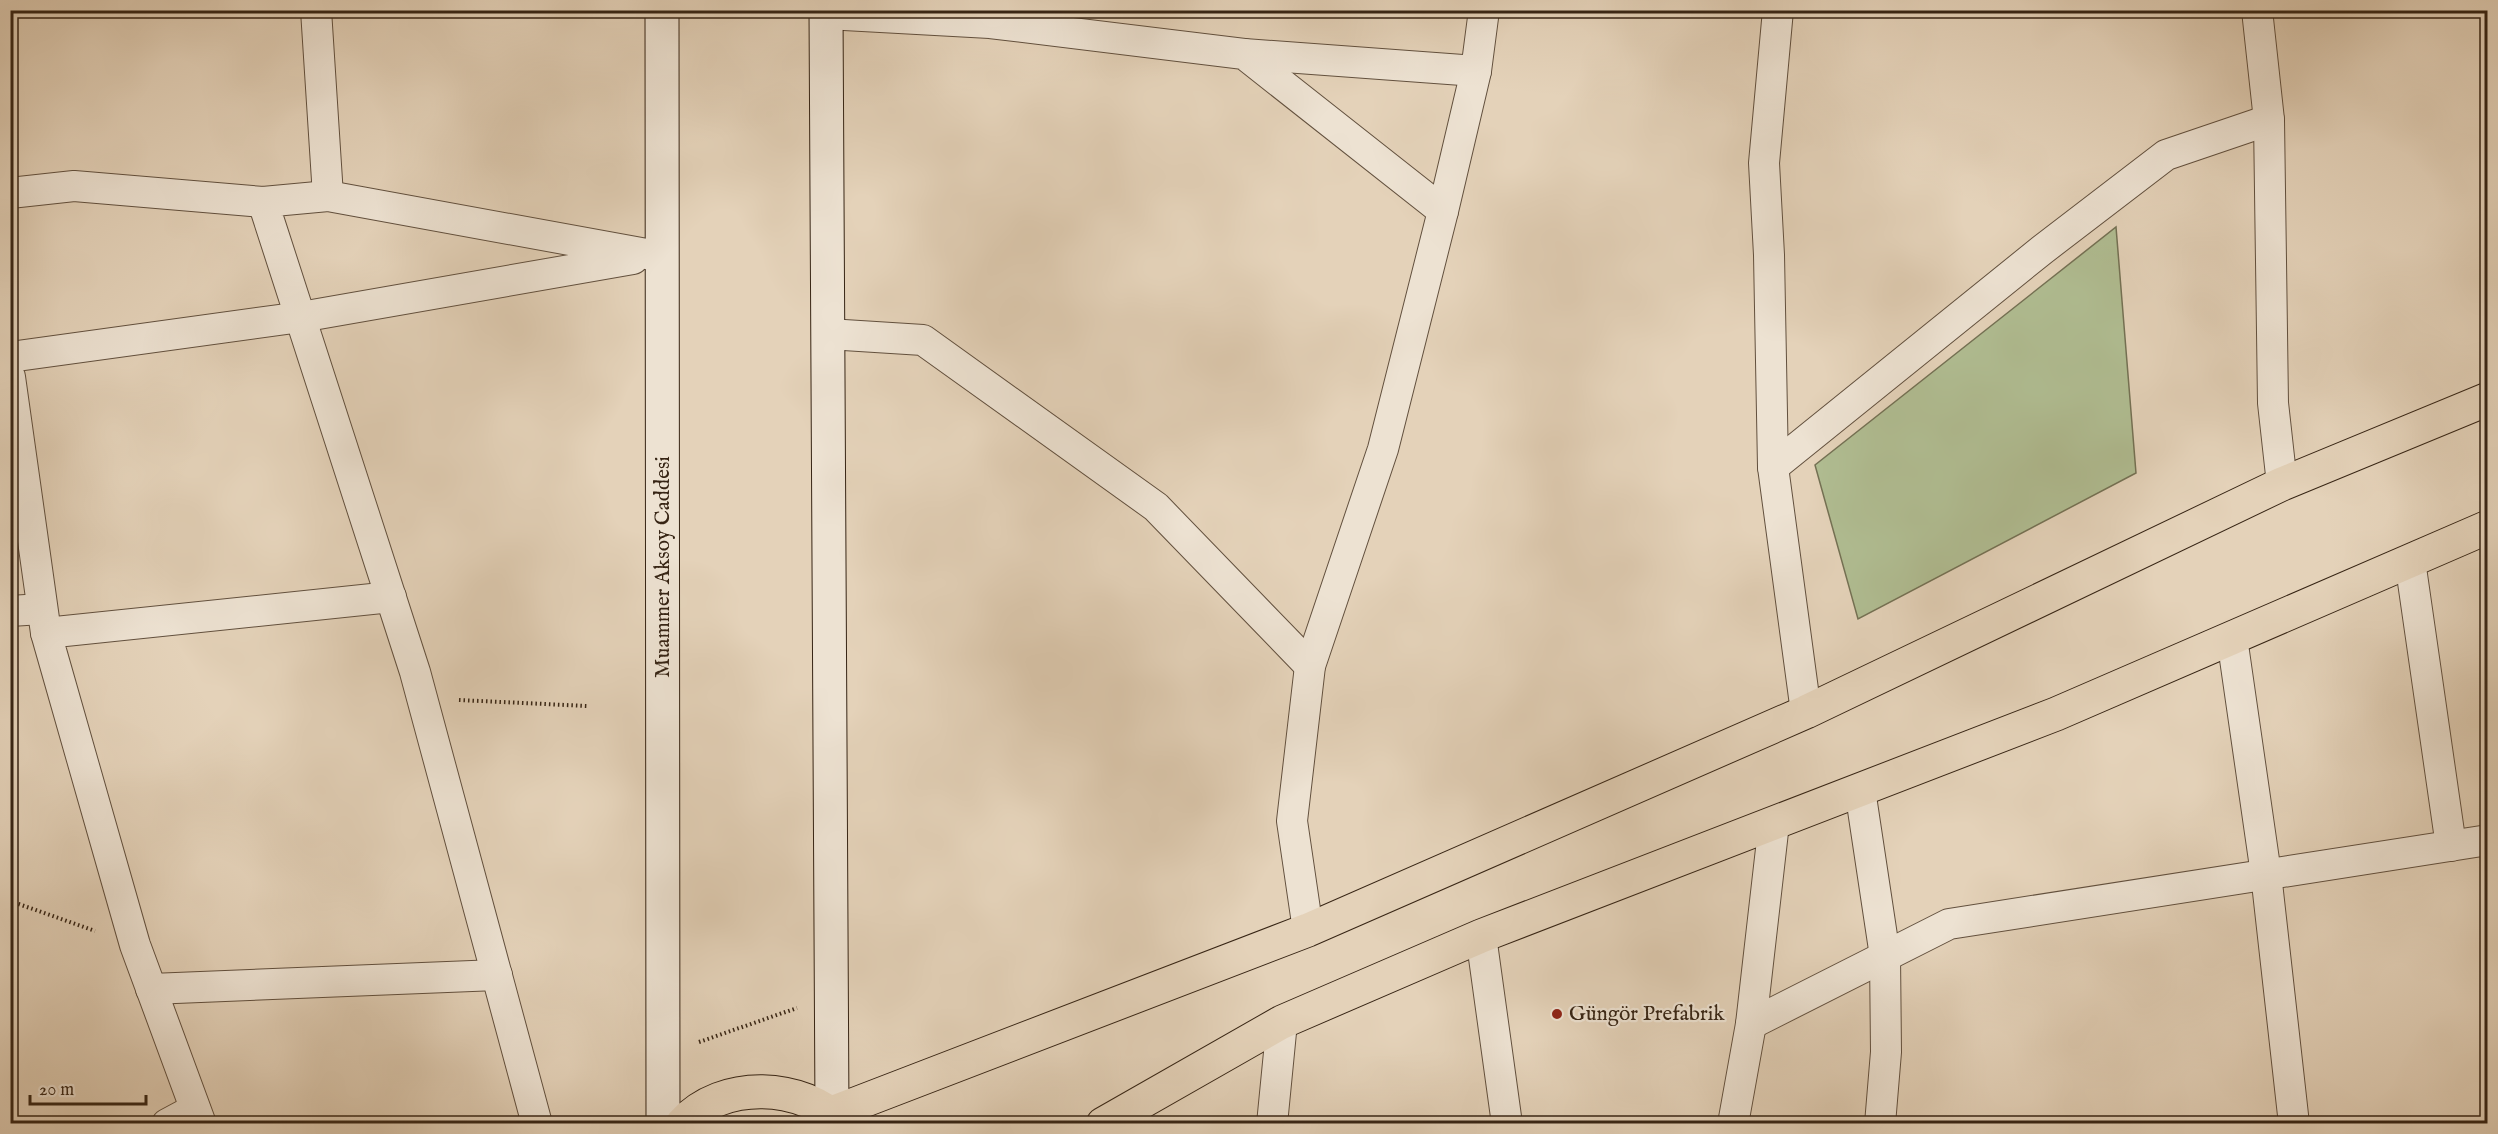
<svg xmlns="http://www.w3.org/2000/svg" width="2498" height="1134" font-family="'IM FELL English',serif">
<rect width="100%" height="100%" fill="#e4d2b9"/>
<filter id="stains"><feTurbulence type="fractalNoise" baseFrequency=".00333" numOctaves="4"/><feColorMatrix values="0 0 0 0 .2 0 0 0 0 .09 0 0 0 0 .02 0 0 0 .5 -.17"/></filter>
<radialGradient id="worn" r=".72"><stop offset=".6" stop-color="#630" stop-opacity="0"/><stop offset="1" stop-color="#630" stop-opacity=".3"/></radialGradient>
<polygon fill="#b0bd92" stroke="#747154" stroke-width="1.5" points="2116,227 2136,473 1858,619 1815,465"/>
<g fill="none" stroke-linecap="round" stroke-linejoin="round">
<g stroke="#62503e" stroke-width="32">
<g id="minor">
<polyline points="316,10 328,196"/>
<polyline points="1778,10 1764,163 1769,255 1773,467 1806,712"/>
<polyline points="2257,10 2269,120 2273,403 2282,484"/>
<polyline points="826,14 990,23 1244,54 1443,211"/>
<polyline points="1244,54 1476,71"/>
<polyline points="10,193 74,186 263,202"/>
<polyline points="828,334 923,340 1156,507 1310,666"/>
<polyline points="10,357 301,317 633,259"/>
<polyline points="10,377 46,633"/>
<polyline points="1773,467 2042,250 2166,155 2269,120"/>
<polyline points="2410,561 2451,846"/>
<polyline points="10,611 42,609"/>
<polyline points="2232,638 2266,874 2294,1124"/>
<polyline points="1860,790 1885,956 1886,1052 1880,1124"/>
<polyline points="1308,930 1292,821 1310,666 1383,449 1443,211 1476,71 1484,10"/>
<polyline points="1481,936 1507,1124"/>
<polyline points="151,989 497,975"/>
<polyline points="1751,1024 1949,924 2488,840"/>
<polyline points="167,1124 195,1109"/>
<polyline points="201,1124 135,945 46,633 391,597"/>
<polyline points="537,1124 415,672 263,202 328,196 663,257"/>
<polyline points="1272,1124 1282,1022"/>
<polyline points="1733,1124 1751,1024 1774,823"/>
</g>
</g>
<g stroke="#372515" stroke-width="35">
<g id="secondary">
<polyline points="662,10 663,1124"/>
<polyline points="826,10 832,1113"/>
</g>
</g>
<g stroke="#372515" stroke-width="35">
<g id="primary">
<polyline points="832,1113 1308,930 1806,712 2282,484 2488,399"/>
<path d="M 682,1124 C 723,1079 802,1083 843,1124"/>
<polyline points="1103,1124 1282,1022 1481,936 2056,714 2488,527"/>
</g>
</g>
<g stroke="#372515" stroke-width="4" stroke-dasharray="1.5 3" stroke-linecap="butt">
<polyline points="459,700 587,706"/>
<polyline points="10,901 95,931"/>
<polyline points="699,1042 797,1008"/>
</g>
<use href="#minor" stroke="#ede2d2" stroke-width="30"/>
<use href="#secondary" stroke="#ede2d2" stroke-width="33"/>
<use href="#primary" stroke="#e4d2b9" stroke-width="33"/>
</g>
<circle fill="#8f2418" stroke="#ede2d2" stroke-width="2" cx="1557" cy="1014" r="6"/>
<g text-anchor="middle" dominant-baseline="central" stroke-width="4.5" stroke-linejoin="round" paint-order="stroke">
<g font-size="21" fill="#372515" stroke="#ede2d2">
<text transform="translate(663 567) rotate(-90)">Muammer Aksoy Caddesi</text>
</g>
<g font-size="21" fill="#372515" stroke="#ede2d2" text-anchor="start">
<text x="1569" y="1014">Güngör Prefabrik</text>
</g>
</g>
<rect width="2498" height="1134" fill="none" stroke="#e4d2b9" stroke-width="36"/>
<rect x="12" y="12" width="2474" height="1110" fill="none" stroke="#372515" stroke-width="3"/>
<rect x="18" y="18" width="2462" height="1098" fill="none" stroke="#372515" stroke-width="1.5"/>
<path d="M30 1095v9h116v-9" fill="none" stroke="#372515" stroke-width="3"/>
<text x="39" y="1095" font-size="18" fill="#372515" stroke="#ede2d2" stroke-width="4.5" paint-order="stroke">20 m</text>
<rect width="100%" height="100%" filter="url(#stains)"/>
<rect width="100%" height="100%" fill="url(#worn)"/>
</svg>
